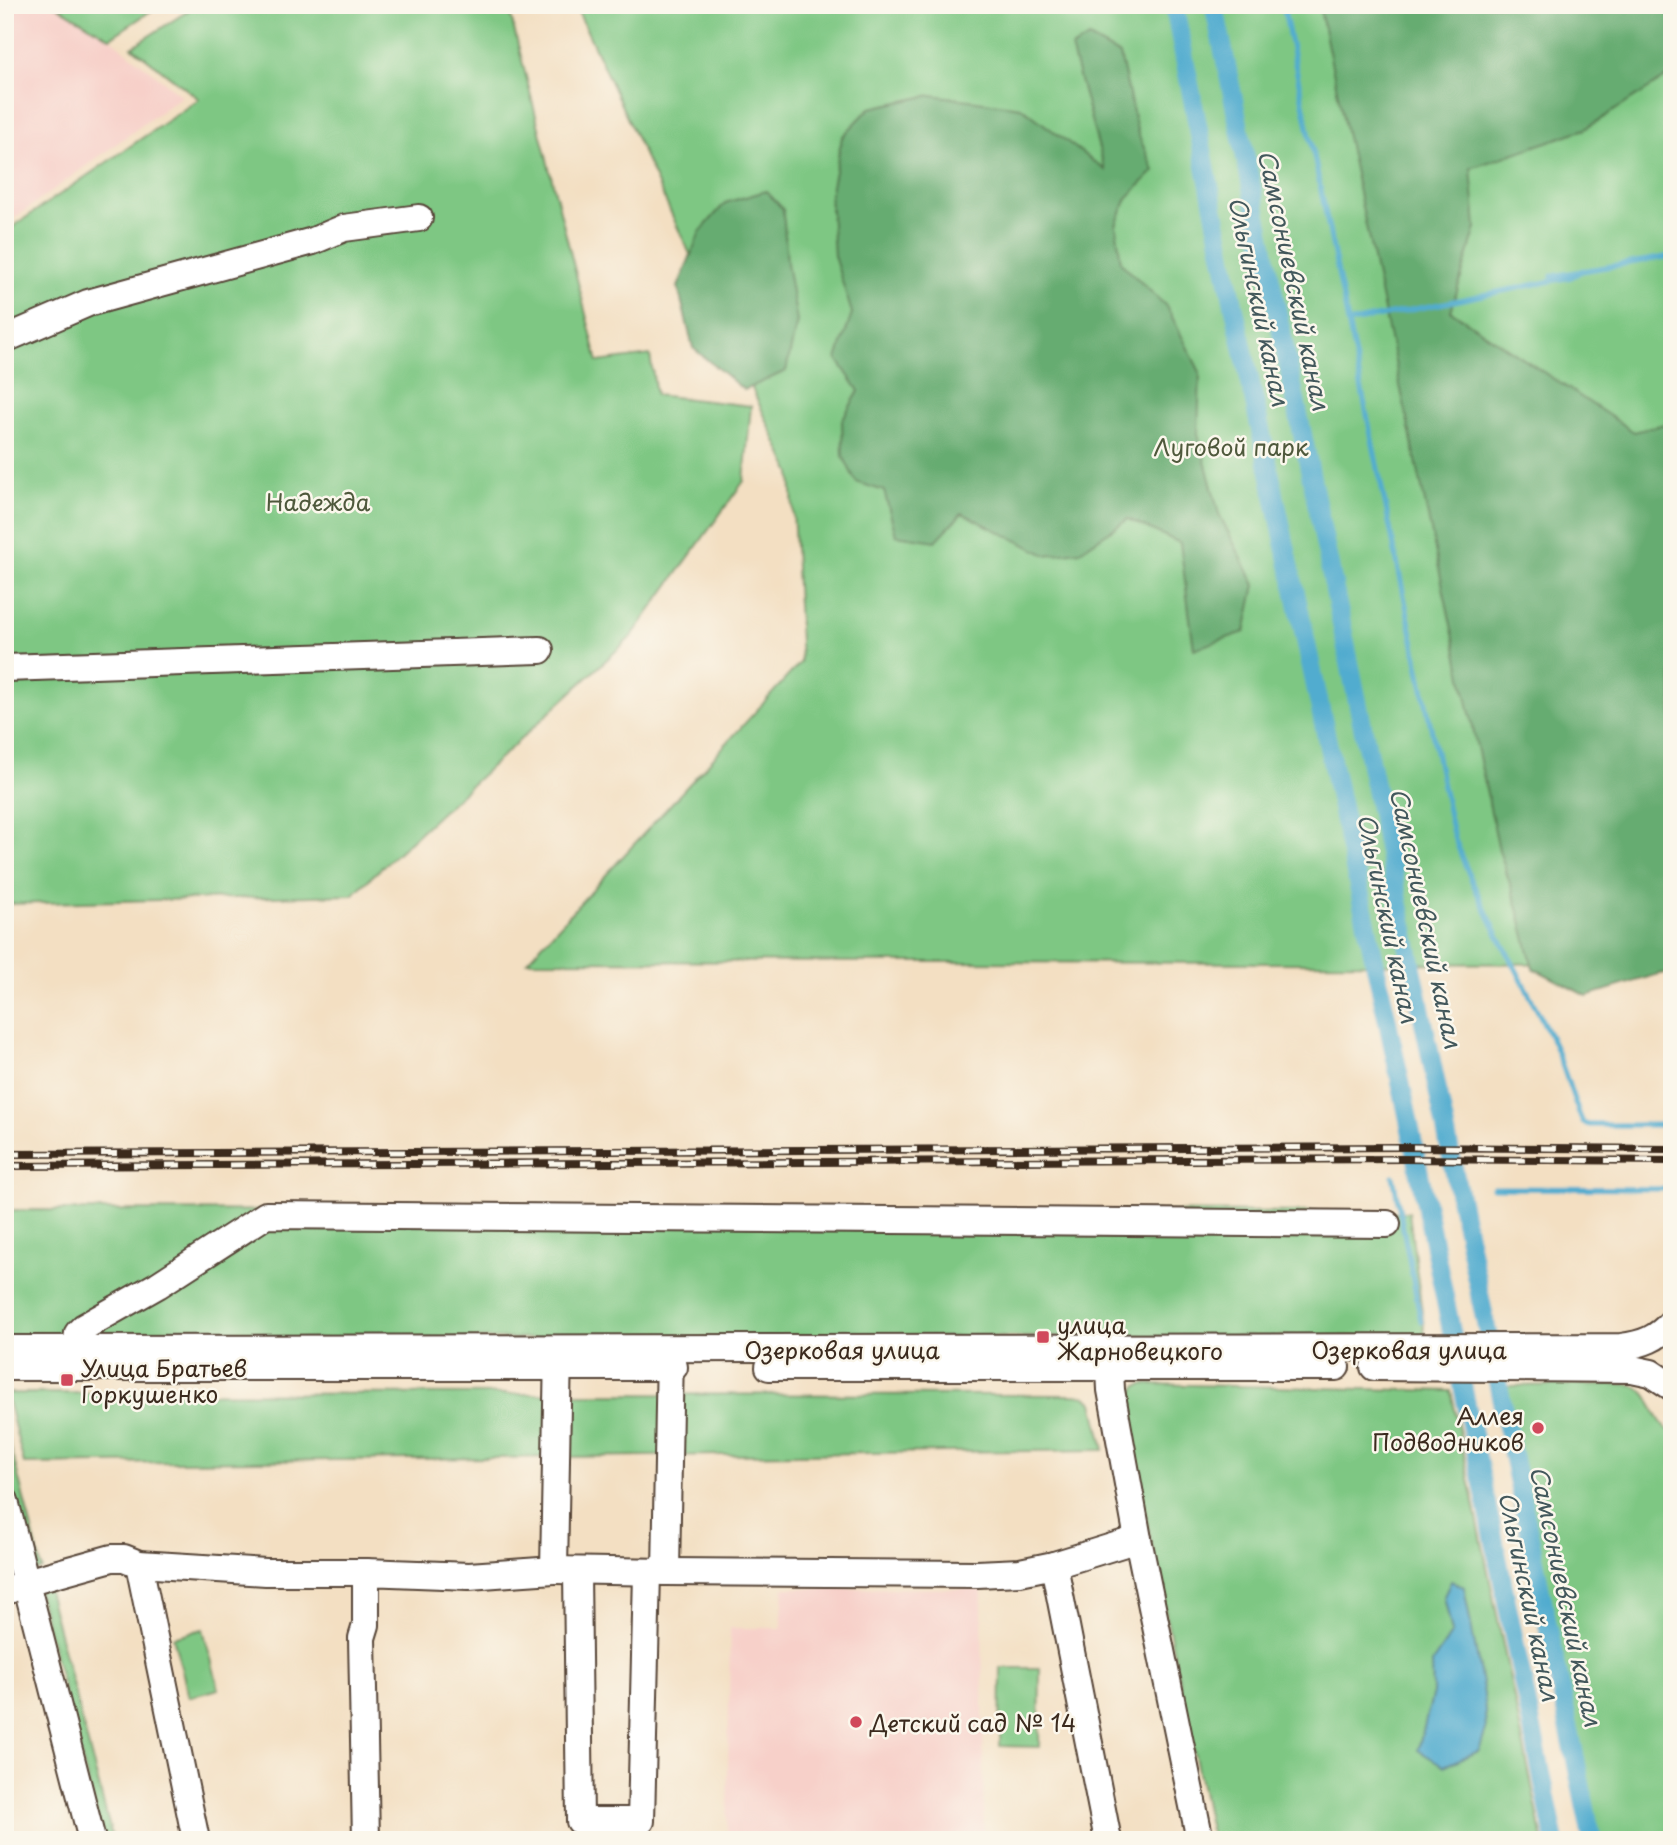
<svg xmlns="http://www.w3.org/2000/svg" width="1677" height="1845" font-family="'Playpen Sans',sans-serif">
<rect width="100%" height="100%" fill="#fbf7ec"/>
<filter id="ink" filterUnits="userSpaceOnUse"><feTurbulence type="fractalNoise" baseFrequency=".0143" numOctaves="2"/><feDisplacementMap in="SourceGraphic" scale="14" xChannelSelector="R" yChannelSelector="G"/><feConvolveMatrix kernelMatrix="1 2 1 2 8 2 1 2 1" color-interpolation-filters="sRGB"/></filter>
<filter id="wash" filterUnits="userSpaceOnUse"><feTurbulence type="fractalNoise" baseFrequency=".00686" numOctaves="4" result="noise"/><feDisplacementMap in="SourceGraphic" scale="28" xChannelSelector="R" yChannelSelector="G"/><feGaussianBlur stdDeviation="1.57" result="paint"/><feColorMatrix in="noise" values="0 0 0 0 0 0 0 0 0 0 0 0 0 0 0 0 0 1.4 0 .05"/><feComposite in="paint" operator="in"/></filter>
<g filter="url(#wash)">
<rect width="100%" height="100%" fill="#f3dfc2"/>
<g fill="#f7d0c9">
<polygon points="5,5 55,5 110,38 182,96 5,225"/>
<polygon points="784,1588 982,1589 984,1840 727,1840 730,1628 781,1628"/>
</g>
<g fill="#7ec783" stroke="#5c7850" stroke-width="2">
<polygon points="55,5 160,5 110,38"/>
<polygon points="197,5 508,5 598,362 650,355 656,395 751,406 744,481 631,637 352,895 5,904 5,232 199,99 132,47"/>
<polygon points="575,5 1672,5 1672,964 527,961 801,662 791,473"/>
<polygon points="5,1210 1409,1212 1425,1336 5,1340"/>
<polygon points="1145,1384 1451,1391 1543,1840 1212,1840 1124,1409 1137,1386"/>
<path d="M 1626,1384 C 1657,1389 1648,1417 1672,1433 L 1672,1840 L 1597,1840 L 1502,1386 Z"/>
<polygon points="6,1393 1072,1395 1085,1396 1093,1402 1104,1450 24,1464"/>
<polygon points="5,1425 42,1569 33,1572 5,1464"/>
<polygon points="46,1583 113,1840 103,1840 36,1585"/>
<polygon points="203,1629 219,1689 189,1697 173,1637"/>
<polygon points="1001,1668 1040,1668 1039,1747 1000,1746"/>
</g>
<g fill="#66ac71" stroke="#506b48" stroke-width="2">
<polygon points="1319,5 1672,5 1672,74 1585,129 1471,168 1476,228 1451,311 1634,432 1672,422 1672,972 1659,974 1587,996 1533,968 1517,905 1499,850"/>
<polygon points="1089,38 1120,55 1138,134 1154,171 1127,198 1116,225 1121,263 1167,307 1200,372 1198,434 1219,514 1255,585 1245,632 1194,649 1180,543 1128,519 1080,551 1046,555 962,513 936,541 896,535 884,491 856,482 843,456 842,420 859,391 837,359 852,313 834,256 830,195 842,137 870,108 932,95 1021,107 1105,170 1071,48"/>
<polygon points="766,191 783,209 787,263 797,321 786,371 744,390 693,348 678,287 700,232 725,203"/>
</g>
<polygon fill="#51accf" stroke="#466b76" stroke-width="2" points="1451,1581 1464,1587 1484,1694 1486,1730 1479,1751 1444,1766 1418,1750 1433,1693 1432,1663 1452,1633 1444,1596"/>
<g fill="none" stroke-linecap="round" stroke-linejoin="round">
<g stroke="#51accf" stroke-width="5">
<path d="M 1283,5 L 1452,830 C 1477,906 1522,974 1555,1047 C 1566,1072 1572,1098 1583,1123 L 1589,1125 L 1672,1125"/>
<polyline points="1552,276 1672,256"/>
<polyline points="1347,323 1571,277 1583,270"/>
<polyline points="1393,1176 1421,1321"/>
<polyline points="1493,1188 1672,1189"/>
</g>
<g stroke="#51accf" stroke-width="19">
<polyline points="1174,5 1224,260 1408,1117 1555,1840"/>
<polyline points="1214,5 1592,1840"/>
</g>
</g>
</g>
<g filter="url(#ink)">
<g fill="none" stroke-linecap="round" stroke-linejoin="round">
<g stroke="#574537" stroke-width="30">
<g id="minor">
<polyline points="5,339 88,303 313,241 344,228 419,218"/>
<polyline points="5,668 540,650"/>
<polyline points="76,1348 78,1333 84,1327 158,1285 266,1215 1387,1224"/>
<path d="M 5,1349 L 1621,1347 C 1643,1344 1657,1339 1672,1322"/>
<polyline points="558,1350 554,1570 666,1572 670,1351"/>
<polyline points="1109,1350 1111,1390 1138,1539 1200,1840"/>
<polyline points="5,1367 674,1367"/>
<polyline points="769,1367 1336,1367"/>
<polyline points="1374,1367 1632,1369 1651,1373 1672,1387"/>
<polyline points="5,1501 92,1840"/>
<polyline points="139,1564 196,1840"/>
<polyline points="577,1572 580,1821 641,1821 647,1573"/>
<polyline points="666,1572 977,1574 1020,1572 1054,1565"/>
<polyline points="5,1592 26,1582 112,1558 124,1558 139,1564 266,1572 366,1572"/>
<polyline points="366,1840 362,1638 366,1625 366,1572 469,1576 554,1570"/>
<polyline points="1108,1840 1054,1565 1138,1539"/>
</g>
</g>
<use href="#minor" stroke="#fff" stroke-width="26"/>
<g stroke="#3b2a1e" stroke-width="8">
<g id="rail">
<polyline points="5,1154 1401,1147 1672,1149"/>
<polyline points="5,1166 1403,1159 1672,1161"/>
</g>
</g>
<use href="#rail" stroke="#fbf7ec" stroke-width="5" stroke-dasharray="16" stroke-linecap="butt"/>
</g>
</g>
<g fill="#d1495b" stroke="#fbf7ec" stroke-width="2.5">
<rect x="1036" y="1330" width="14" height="14" rx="3.5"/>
<rect x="60" y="1373" width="14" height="14" rx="3.5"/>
<circle cx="1538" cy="1428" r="7"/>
<circle cx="856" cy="1722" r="7"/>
</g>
<g text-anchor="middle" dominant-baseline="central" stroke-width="5" stroke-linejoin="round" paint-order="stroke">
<g font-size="23" fill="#4f593c" stroke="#fbf7ec">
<text x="1231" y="446">Луговой парк</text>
<text x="318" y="501">Надежда</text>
</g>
<g font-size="23" fill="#3b2a1e" stroke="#fbf7ec" text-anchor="start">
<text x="1057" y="1324">улица<tspan x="1057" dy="26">Жарновецкого</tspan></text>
<text x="81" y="1367">Улица Братьев<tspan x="81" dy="26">Горкушенко</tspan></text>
<text x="1524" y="1415" text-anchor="end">Аллея<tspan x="1524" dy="26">Подводников</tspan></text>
<text x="870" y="1722">Детский сад № 14</text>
</g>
<g font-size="23" fill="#3b2a1e" stroke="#fbf7ec">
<text x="842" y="1349">Озерковая улица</text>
<text x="1409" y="1349">Озерковая улица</text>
</g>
<g font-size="24" font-style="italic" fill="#43585c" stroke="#fbf7ec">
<text transform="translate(1295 280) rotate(78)">Самсониевский канал</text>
<text transform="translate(1260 301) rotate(78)">Ольгинский канал</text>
<text transform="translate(1389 918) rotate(78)">Ольгинский канал</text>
<text transform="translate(1427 918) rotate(78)">Самсониевский канал</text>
<text transform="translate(1530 1596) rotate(78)">Ольгинский канал</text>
<text transform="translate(1567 1596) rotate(78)">Самсониевский канал</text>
</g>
</g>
<rect width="1677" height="1845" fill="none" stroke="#fbf7ec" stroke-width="28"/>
</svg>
